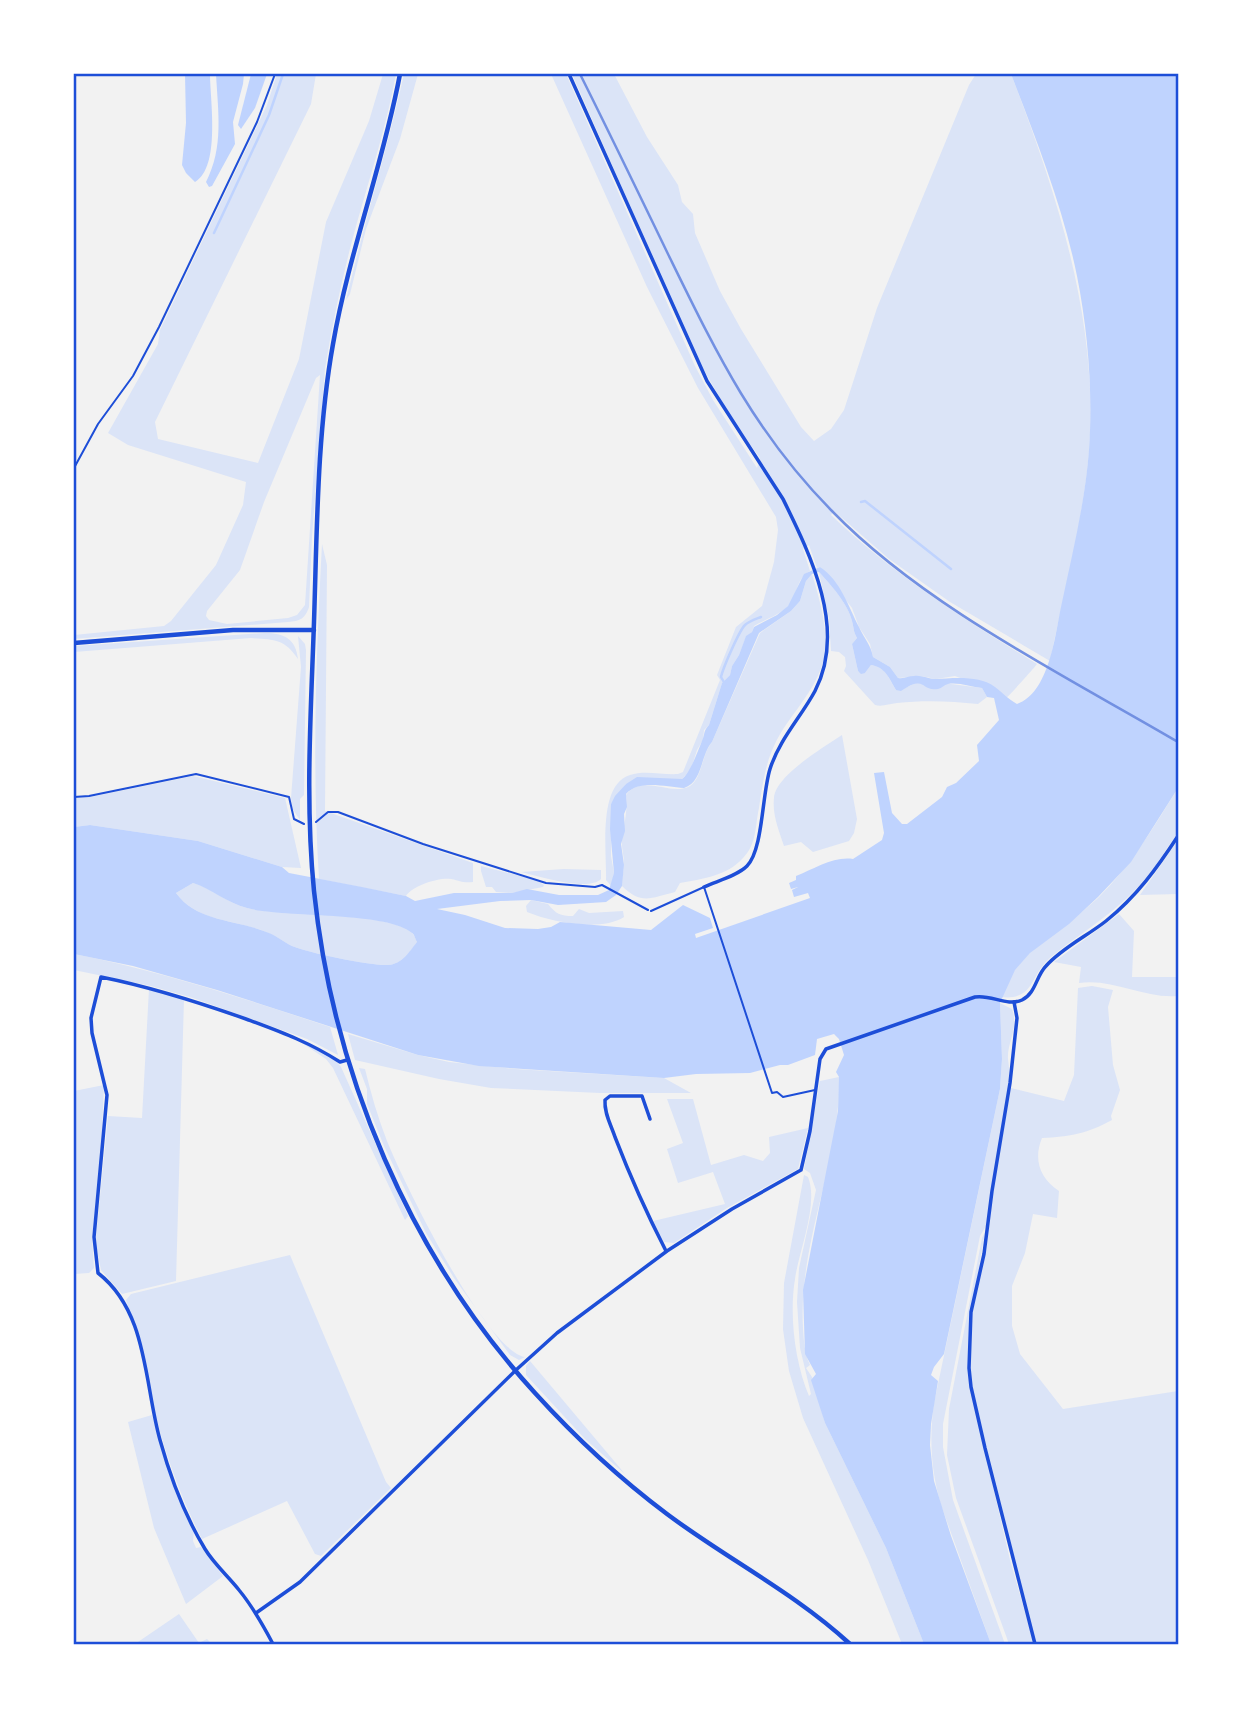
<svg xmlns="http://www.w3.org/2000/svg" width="1252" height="1718" viewBox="0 0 1252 1718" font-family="'Varela Round',sans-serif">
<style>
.green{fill:#dbe4f7;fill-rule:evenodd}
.water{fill:#bfd3fe;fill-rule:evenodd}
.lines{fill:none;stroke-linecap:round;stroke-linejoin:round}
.stream{stroke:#bfd3fe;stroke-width:2.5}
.path{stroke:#1d4ed8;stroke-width:2}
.service{stroke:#1d4ed8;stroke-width:2}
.minor{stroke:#1d4ed8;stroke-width:3.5}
.tertiary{stroke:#1d4ed8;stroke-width:4.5}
.rail{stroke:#7290e2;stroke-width:2.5}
.neatline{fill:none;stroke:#1d4ed8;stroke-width:2.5}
</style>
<rect width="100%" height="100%" fill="#f2f2f2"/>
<g class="green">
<path d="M277,74H316L311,104L155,422L158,439L258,463L299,359L326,222L369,121L383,74H396C386,130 367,185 352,241C341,283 332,326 325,369L312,537L309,607C305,619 300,621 288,622L74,639V635L164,626L171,621L216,565L243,505L246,482L128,445L108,433L158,344L160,330L267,105ZM320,375L305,605L297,615L288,618L227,624L209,620L206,616L207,611L240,570L264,502L316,378Z"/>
<path d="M404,74H418L400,139L366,229L350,294L346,300C364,224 387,150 404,74Z"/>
<path d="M551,74H566L695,366L713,400L757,468L760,458L732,419L697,358L572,74H614L647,137L678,185L682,202L693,214L695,233L720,291L741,329L801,427L814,441L831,429L844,410L877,308L969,85L976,74H1011C1057,194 1099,321 1089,452C1083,522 1064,592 1050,661L950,602L889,559L834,511L831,515C893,574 964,619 1037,664C1036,666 1009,696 1006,698L999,693L955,676L936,679L921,676L898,678L890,667L873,657L870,644L859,627L852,608L820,567L817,568L809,545L803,549L810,571C796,578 798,594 789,605C779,616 765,619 754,626L752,632L746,637L739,655L732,666L730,675L722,683L709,725L704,730L703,740L697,750L691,769L682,779L626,784L611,804V856L614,873L612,887L606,880C607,853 597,785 630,775C645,770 662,775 678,774L683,772L720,680L717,675L736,627L762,606L774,562L778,530L776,517L698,388L647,287Z"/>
<path d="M322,544L327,565L325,811L473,863V882C462,883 461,881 451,879C439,877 412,886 406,896L319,879C312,768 316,656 322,544Z"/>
<path d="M819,572C831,585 848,604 852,621C854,628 853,631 857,638L852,644L858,671L861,673H865L871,665C886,667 889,679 896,690L905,688L916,683L951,684L982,688L987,697L978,704C951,701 924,700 897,703C889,704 882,707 875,705L844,671L846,666L845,657L839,652L831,651L829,619Z"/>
<path d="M812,574C820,600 829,632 824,658C816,693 788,715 774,746C765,765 762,788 759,808C755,826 757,844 743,858C727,876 702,879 680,883L675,892C651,898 641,905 622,886C622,878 624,870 624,863C624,855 621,847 622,840C624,825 628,809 626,795C643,773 671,797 690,786C702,778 702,754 712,742L760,633L791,611L800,601L806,581Z"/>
<path d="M265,633C284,633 296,639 298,659C284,638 274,640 251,638L74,652L75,646Z"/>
<path d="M298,636L305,644L306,650L304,795L300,799V820L292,808L291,798L301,667Z"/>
<path d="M842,735L857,819L854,833L849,841L813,852L801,842L784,846C779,831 772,814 774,798C775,776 824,747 842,735Z"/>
<path d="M193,776L285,798L301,868L282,867L198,841L90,825L74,827V798L95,796Z"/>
<path d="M1178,788C1178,800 1182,819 1178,831C1176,838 1168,846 1164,853C1131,905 1096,921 1051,957C1030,974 1035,1001 1001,997C1006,987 1010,976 1016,968C1038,940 1073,922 1099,897C1131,865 1154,827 1178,788Z"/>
<path d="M1178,840V894L1140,895Z"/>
<path d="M481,866L536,880L544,885L543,887L512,893L496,892L492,887H486L481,871Z"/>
<path d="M564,869L601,870V879C589,892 537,876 521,872Z"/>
<path d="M193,883C212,888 227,903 247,908C281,917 389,911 412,933C415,936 416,939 417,943C409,952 402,964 388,965C371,966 309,953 292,946C284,942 277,936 268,933C237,919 198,923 176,893Z"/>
<path d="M531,900L548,904C556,914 560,916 573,916L579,909L589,913L623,911L624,917C601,932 551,922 527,912L526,906Z"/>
<path d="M1119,914L1134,931L1132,977H1178V996C1144,999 1113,978 1079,983L1081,967L1054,962Z"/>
<path d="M74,954C161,971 245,999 330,1027L338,1055L307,1039L193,998L151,986L74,970Z"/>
<path d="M1092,986L1113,990L1108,1007L1113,1065L1120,1090L1111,1116L1112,1120C1088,1133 1070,1137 1042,1138C1033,1160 1040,1178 1059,1191L1057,1218L1033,1214L1025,1253L1012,1286V1326L1020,1354L1063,1409L1178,1391V1644H1036L973,1392L970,1367L973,1311L986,1252L993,1190L1011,1088L1064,1101L1074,1075L1078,988Z"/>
<path d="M149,989L184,999L176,1281L122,1294L101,1270L97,1250L96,1237L108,1116L142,1118Z"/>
<path d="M1000,1003L1012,1009C1019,1029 1007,1042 1008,1059C1009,1067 1010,1074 1009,1082L986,1226L980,1236L943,1424V1447L953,1500L1005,1644H991L941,1505C931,1470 929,1439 934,1403L1000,1089L1002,1059Z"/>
<path d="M348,1034L418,1055L449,1062L515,1069L664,1078L691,1093H600L491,1088L439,1079L355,1060Z"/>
<path d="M299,1041L334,1059L341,1067L408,1216L405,1220L333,1068L326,1059Z"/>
<path d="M359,1068L365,1069C371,1094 378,1118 387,1141C403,1181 485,1350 525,1357L519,1360L510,1355L454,1278L426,1233L384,1146L367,1104V1089Z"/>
<path d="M839,1077C841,1162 798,1242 803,1328C804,1341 804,1352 810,1365L806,1368L812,1377L825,1423L886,1548L924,1644H902L868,1560L803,1418L789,1371L783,1329L784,1283L804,1175L808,1177C819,1204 799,1250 795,1279C789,1315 795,1363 809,1396L811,1394L800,1348L797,1302L799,1268L816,1190L810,1173L804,1169L820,1081Z"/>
<path d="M104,1085L101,1153L92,1238L94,1268L89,1273L74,1274V1091Z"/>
<path d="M667,1099H693L711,1165L744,1155L763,1161L770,1153L769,1137L808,1128L798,1169L727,1208L674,1243L664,1242L653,1221L725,1204L713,1172L678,1183L667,1149L683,1143Z"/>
<path d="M985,1232L969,1325V1382L1010,1560L1034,1644H1009L956,1498L947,1455L949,1409L982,1238Z"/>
<path d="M290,1255L386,1482L391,1488L321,1556L315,1554L287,1501L202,1539C183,1502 168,1462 157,1421C146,1381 140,1340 126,1300L131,1294Z"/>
<path d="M530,1361L625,1474L585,1439L526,1375V1366Z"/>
<path d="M152,1415L165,1459L194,1531L193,1541L196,1548L201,1547L223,1576L186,1604L154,1528L128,1422Z"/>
<path d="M179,1614L199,1643L207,1639L212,1644H135Z"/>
</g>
<g class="water">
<path d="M185,74H210C210,99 221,167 195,182L186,173L182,165L186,123Z"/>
<path d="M216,74H244L243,84L233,122L235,144L212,186L209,187L206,182C224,147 218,112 216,74Z"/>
<path d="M251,74H267L255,108L241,129L238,125Z"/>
<path d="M1011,74H1178V788L1131,862L1098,897L1069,924L1030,953L1015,970L1000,1003L1002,1059L1000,1089L944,1354L934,1367L931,1375L938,1381L931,1424L930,1445L934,1481L951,1536L991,1644H924L886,1548L825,1423L811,1380L816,1374L805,1354L803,1290L838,1111L839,1077L836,1072L844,1055L839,1039L834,1034L817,1039L815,1055L788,1065H780L750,1073L696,1074L664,1078L479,1066L418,1055L217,990L133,966L74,954V827L90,825L198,841L282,867L289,873L362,887L406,896L415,901L454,893H512L527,889L559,895H598L609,890L614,873L610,829L611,804L615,796L626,784L637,777L682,779C690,773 698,751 702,741C705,735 703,731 709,725L722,683L730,675L732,666L739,655L746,636L752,632L754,627L777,615L788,606L804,574L820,567C841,581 848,606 859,627C864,638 871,645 873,657L890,667L898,678C905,679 908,676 914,676C922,675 928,679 936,679C953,678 980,675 995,687C1003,693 1008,699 1017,704C1049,693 1055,636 1061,607C1072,555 1085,503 1089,450C1093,393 1088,331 1077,276C1063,207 1036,139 1011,74ZM819,572C831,585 848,604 852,621C854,628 853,631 857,638L852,644L858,671L861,674L865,673L871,665C885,667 889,678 896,690L901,691C927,674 920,692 938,689C942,688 944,685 948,684C958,682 972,687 982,688L987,697L994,698L999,720L977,745L979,761L956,783L947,787L942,797L907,824H902L892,813L884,772L874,773L884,833L882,840L853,859C834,856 814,869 796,876V880L789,883L791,889L798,887L792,890L794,897L808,893L810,898L696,938L695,934L713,928L710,918L683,905L651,930L560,922L551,927L538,929L505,928L465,915L437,909L500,901L531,900L558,905L606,902L616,895L622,886L624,865L621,844L625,831L624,814L627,807L626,794C639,779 666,787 684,788C703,782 700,756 712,742L759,633L791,611L800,601L806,581L812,574ZM193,883C212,889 227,903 247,908C281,918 388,911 412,933C415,935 415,939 417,942C409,952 402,964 388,965C371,966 309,953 292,946C284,942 277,936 269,933C237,919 198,923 176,893Z"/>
</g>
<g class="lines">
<g class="stream">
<path d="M214,233L269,115L283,74"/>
<path d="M861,502L865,501L951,569"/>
<path d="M725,684L721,677C723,668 739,631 745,625C749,621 756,619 761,617"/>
</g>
<g class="path">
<path d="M74,468L98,424L133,376L159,327L257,122L275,74"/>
<path d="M74,797L89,796L196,774L289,797L294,819L304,824"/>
<path d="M316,822L328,812H338L423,844L546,883L595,887L602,885L648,910"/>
</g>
<path class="service" d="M651,911L704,887L772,1093L777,1092L783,1097L815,1090"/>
<g class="minor">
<path d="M569,74L707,381L783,499C811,556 847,629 815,691C801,717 779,740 770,769C762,794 763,850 747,866C737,876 717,881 704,887"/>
<path d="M1014,1002L1017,1018L1010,1083L992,1191L984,1254L971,1312L969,1368L971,1387L985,1448L1035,1644"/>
<path d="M650,1119L642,1096H610L605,1100C604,1113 611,1125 615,1137C630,1176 647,1214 666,1251"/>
<path d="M256,1613L300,1582L516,1370L557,1333L667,1251L732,1209L801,1170L810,1131L820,1059L826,1049L975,997C991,994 1007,1007 1022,1000C1036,993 1036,976 1046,966C1062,948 1087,936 1106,921C1137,896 1157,868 1178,836"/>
<path d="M273,1644C263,1625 253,1607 239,1590C228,1576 214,1564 205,1549C185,1516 170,1476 160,1440C144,1383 148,1312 98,1273L94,1237L107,1095L92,1033L91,1018L101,977C151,987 198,1002 246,1019C281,1032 309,1042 340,1062L347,1060"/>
</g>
<g class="tertiary">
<path d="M400,74C383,165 349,252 333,344C317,433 317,531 314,622C311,711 305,801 314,891C333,1074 410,1256 535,1393C575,1437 619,1478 667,1514C727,1559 795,1593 850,1644"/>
<path d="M74,643L233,630H314"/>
</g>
<path class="rail" d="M580,74C610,134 639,194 668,254C716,352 754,432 832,511C924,606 1064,675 1178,742"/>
</g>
<rect width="1252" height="1718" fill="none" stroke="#ffffff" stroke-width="150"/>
<rect x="75" y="75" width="1102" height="1568" class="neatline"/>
</svg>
